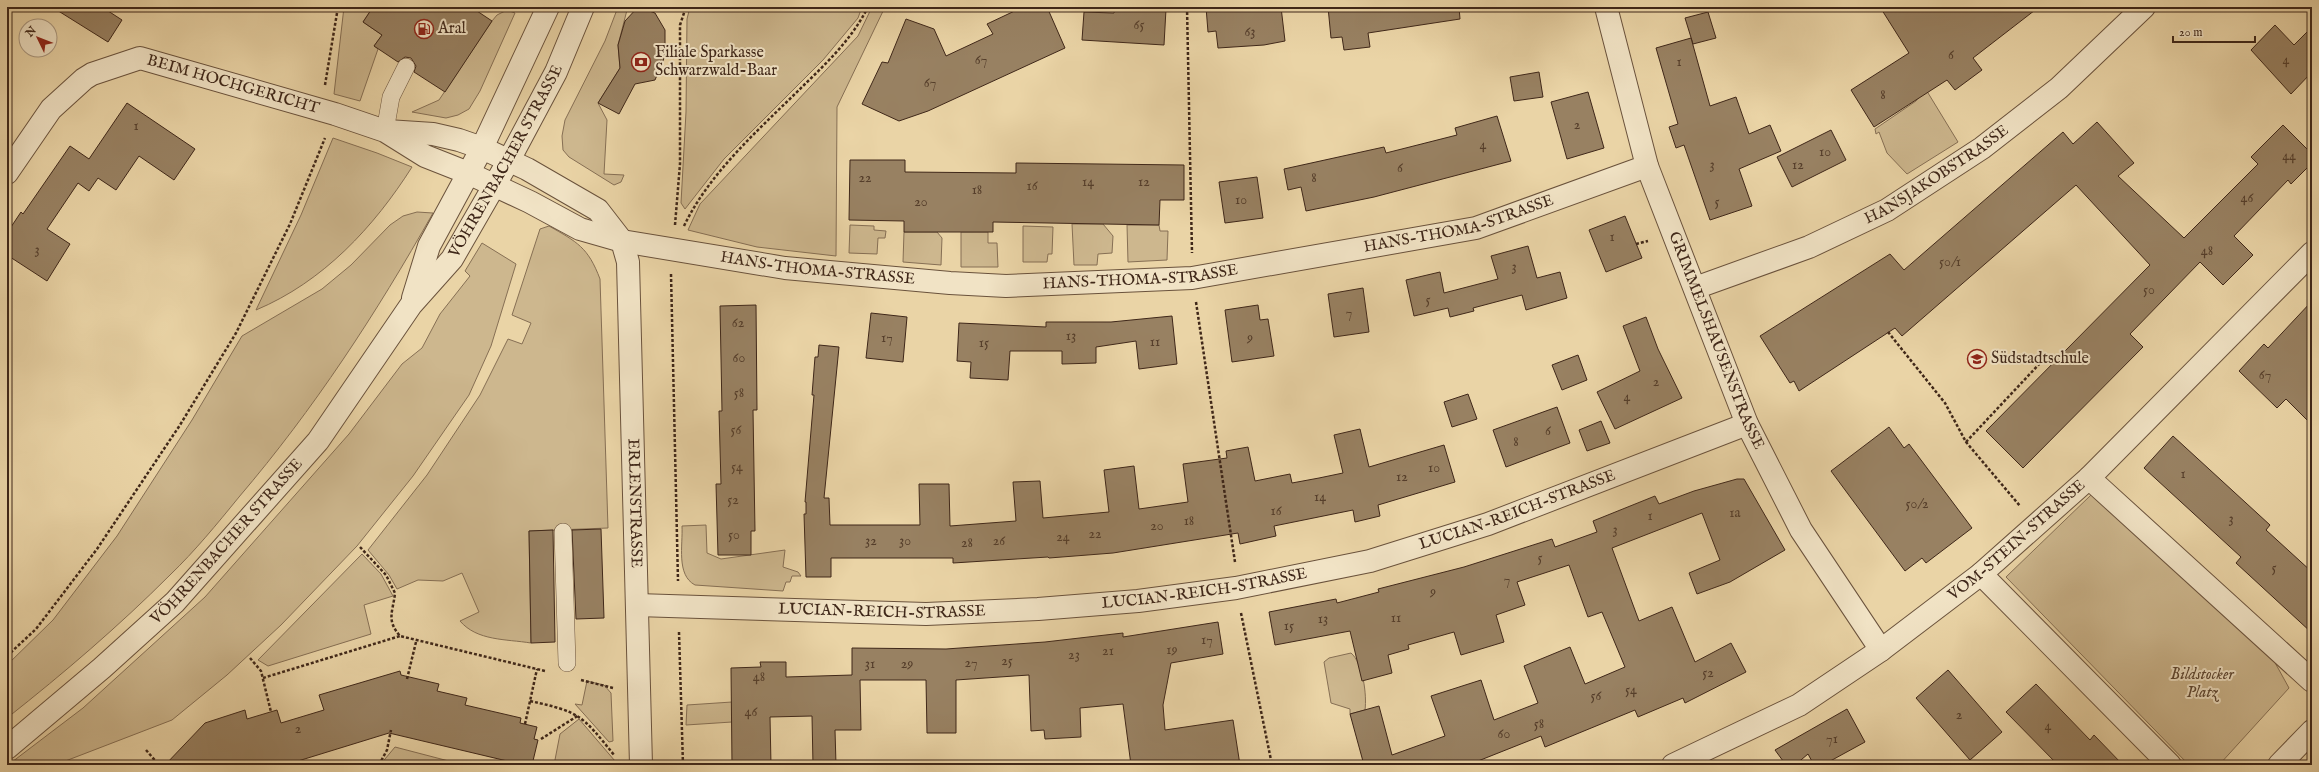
<svg xmlns="http://www.w3.org/2000/svg" width="2319" height="772" viewBox="0 0 2319 772" font-family="'IM FELL English',serif">
<style>
.green{fill:#cdb78e;stroke:#866f54}
.building{fill:#988162;stroke:#3f2719}
.lines{fill:none;stroke-linecap:round;stroke-linejoin:round}
.service-casing{stroke:#6a523c;stroke-width:18}
.minor-casing{stroke:#6a523c;stroke-width:24}
.tertiary-casing{stroke:#6a523c;stroke-width:24}
.path{stroke:#3f2719;stroke-width:2.5;stroke-dasharray:3 2;stroke-linecap:butt}
.service{stroke:#f1e3c5;stroke-width:17}
.minor{stroke:#f1e3c5;stroke-width:22}
.tertiary{stroke:#f1e3c5;stroke-width:22}
.labels{text-anchor:middle;dominant-baseline:central;stroke-width:4;stroke-linejoin:round;paint-order:stroke}
.number-label{font-size:14px;fill:#553e2b}
.poi-label{font-size:16px;fill:#3f2719;stroke:#f1e3c5;text-anchor:start}
.street-label{font-size:16px;fill:#3f2719;stroke:#f1e3c5}
.park-label{font-size:16px;font-style:italic;fill:#5b4430;stroke:#f1e3c5}
</style>
<rect width="100%" height="100%" fill="#ead4a6"/>
<filter id="stains"><feTurbulence type="fractalNoise" baseFrequency=".005" numOctaves="4"/><feColorMatrix values="0 0 0 0 .2 0 0 0 0 .09 0 0 0 0 .02 0 0 0 .5 -.17"/></filter>
<radialGradient id="worn" r=".72"><stop offset=".6" stop-color="#630" stop-opacity="0"/><stop offset="1" stop-color="#630" stop-opacity=".3"/></radialGradient>
<g class="green">
<path d="M344,7H373L363,22L382,35L374,46L378,49L360,101L334,94Z"/>
<path d="M618,7H630L627,10L618,45L620,68L598,103L607,120L604,174L624,175L621,182L614,185L569,157L563,150L562,136L565,120L605,41Z"/>
<path d="M690,7H862L858,18L823,60L724,159L685,209L681,203L686,112L687,19Z"/>
<path d="M872,7H885L837,107L836,256L757,247L688,230L700,204L858,36Z"/>
<path d="M507,10L515,13L480,91L469,109L458,115L446,118L412,112L439,100L492,21L497,15Z"/>
<path d="M1925,88L1958,142L1907,174L1887,153L1879,132L1876,134L1875,129L1916,101Z"/>
<path d="M333,138L377,153L412,167C374,227 323,282 256,310L301,215Z"/>
<path d="M417,212L433,213C376,314 314,409 239,497C217,524 195,551 170,575C119,626 64,673 7,718V665L53,620L117,536L192,420L242,336L322,289L351,265L390,225L403,216Z"/>
<path d="M1072,224H1103L1113,236L1112,253L1098,254L1097,265H1074Z"/>
<path d="M850,225L874,226V230L886,231L885,238H878L877,254L849,253Z"/>
<path d="M1127,225H1159L1160,231H1168L1167,260L1128,262Z"/>
<path d="M549,226C577,242 588,247 600,279L608,528L529,531L531,643C506,639 477,641 460,621L479,612L462,573L443,581L418,580L397,589L389,575L368,550L427,475L480,395L508,339L522,344L531,323L512,315L540,229Z"/>
<path d="M1023,226L1053,227L1052,254H1048L1047,262H1023Z"/>
<path d="M904,232H937L942,238L941,265L903,262Z"/>
<path d="M961,232H988V243H997L998,267H961Z"/>
<path d="M482,243L516,264L491,346L469,395L413,476L357,546L281,625L227,675L172,720L55,765H8L83,708L205,597L349,434L402,364L422,348L440,314L470,276L465,271Z"/>
<path d="M2091,495L2273,659L2289,688L2219,765H2189L2006,577Z"/>
<path d="M706,525L707,553L721,559L785,550L783,567L798,572L801,576H792L790,582H786L783,591L695,585C676,575 683,545 682,526Z"/>
<path d="M362,554L381,574L393,596L364,605L371,634L268,666L258,660Z"/>
<path d="M1351,653C1363,663 1367,695 1365,710L1350,714V709L1331,703L1324,662L1329,658Z"/>
<path d="M587,681L604,685L611,693L613,741L609,742L575,704L582,705Z"/>
<path d="M732,702V722L686,725L687,705Z"/>
<path d="M579,719L615,761V765H554L560,734Z"/>
<path d="M395,747L464,765H380Z"/>
</g>
<g class="building">
<path d="M52,7H102L122,20L108,42Z"/>
<path d="M373,7H471L492,21L445,92L414,72L416,66L411,58L405,57L398,62L374,46L382,35L363,22Z"/>
<path d="M638,7L655,13L665,30V56L655,80L635,84L619,114L598,103L620,68L618,45L625,21Z"/>
<path d="M1023,7H1047L1065,48L928,111L899,121L862,104L882,62L888,63L906,19L934,29L946,56L993,34L987,24Z"/>
<path d="M1115,7L1166,9L1164,45L1082,40L1084,12L1114,13Z"/>
<path d="M1206,7H1281L1285,41L1264,45L1218,48L1216,31L1208,32Z"/>
<path d="M1328,7H1459L1460,19L1368,33L1370,47L1344,50L1342,37L1331,38Z"/>
<path d="M1880,7H2039L1973,58L1982,70L1955,90L1947,80L1874,127L1851,90L1909,53Z"/>
<path d="M1708,12L1716,38L1693,44L1685,18Z"/>
<path d="M2275,25L2294,45L2312,27V72L2291,94L2251,50Z"/>
<path d="M1691,38L1710,106L1736,97L1749,134L1770,125L1781,151L1739,169L1752,206L1710,220L1684,145L1676,148L1669,127L1678,124L1656,48Z"/>
<path d="M1539,72L1543,97L1514,101L1510,77Z"/>
<path d="M1588,92L1604,148L1567,159L1551,102Z"/>
<path d="M127,103L195,149L174,180L139,156L116,190L98,178L89,191L78,183L47,229L70,244L47,281L7,255V233L21,212L23,214L70,146L89,159Z"/>
<path d="M1497,116L1511,161L1374,197L1306,211L1301,187L1288,190L1284,169L1384,147L1386,153L1457,135L1455,128Z"/>
<path d="M2097,122L2134,163L2118,176L2184,238L2258,164L2251,157L2283,125L2312,154V163L2291,184L2288,180L2234,236L2253,255L2223,285L2200,262L2130,334L2143,347L2023,468L1986,431L2150,265L2076,185L1902,336L1895,328L1799,391L1794,381L1790,383L1760,336L1890,254L1904,270L2063,132L2073,144Z"/>
<path d="M1831,130L1846,160L1792,187L1777,157Z"/>
<path d="M850,160H905V172L1016,173V163L1184,165V200H1160L1159,225L993,222V232H904V221L849,220Z"/>
<path d="M1257,177L1263,218L1225,223L1219,182Z"/>
<path d="M1625,216L1642,258L1606,272L1589,230Z"/>
<path d="M1528,246L1537,278L1560,272L1567,298L1526,310L1522,295L1473,308L1474,311L1450,317L1448,308L1414,316L1406,280L1440,272L1444,293L1498,279L1491,256Z"/>
<path d="M1363,288L1369,332L1334,337L1328,294Z"/>
<path d="M2312,301V425L2286,399L2277,408L2239,371L2264,344L2268,348Z"/>
<path d="M756,305L757,410H753L755,531H751V555H718L716,484H721L719,411H722L720,306Z"/>
<path d="M1258,305L1260,320L1268,319L1274,356L1232,362L1225,310Z"/>
<path d="M871,313L907,317L903,362L866,358Z"/>
<path d="M1172,316L1177,364L1139,369L1136,341L1096,347V363L1062,364V351H1010L1008,380L970,378L971,362L957,361L959,323L1046,327V322H1111Z"/>
<path d="M1646,317L1658,349L1682,398L1615,429L1597,392L1640,371L1623,326Z"/>
<path d="M819,345L839,347L824,498H829L830,525H920L919,484H949L950,526L1016,521L1013,482L1040,481L1043,518L1109,512L1104,470L1134,466L1139,509L1188,502L1183,464L1227,458L1226,451L1248,447L1255,481L1290,474L1292,483L1319,478L1343,473L1334,435L1360,429L1369,467L1444,445L1455,482L1378,505L1380,516L1355,522L1353,510L1274,526L1276,536L1240,544L1238,533L1113,553L1049,558L1048,557L953,563V558H831V577H806L804,514H806V502H805L814,395H812L815,357H818Z"/>
<path d="M1578,355L1587,380L1562,390L1552,365Z"/>
<path d="M1468,394L1477,419L1452,427L1444,402Z"/>
<path d="M1557,407L1570,443L1506,467L1493,430Z"/>
<path d="M1601,421L1610,443L1587,451L1579,430Z"/>
<path d="M1889,427L1904,448L1909,444L1972,528L1926,563L1922,558L1905,571L1831,471Z"/>
<path d="M2173,436L2270,525L2266,530L2312,572V633L2236,563L2241,557L2144,468Z"/>
<path d="M1737,479H1744L1785,550L1730,582L1697,594L1689,573L1720,560L1702,513L1612,548L1639,621L1672,607L1695,662L1731,643L1746,672L1685,703L1683,698L1638,717L1635,710L1545,747L1541,736L1468,765H1364L1350,714L1379,706L1392,755L1445,736L1431,696L1481,680L1494,720L1538,703L1524,666L1570,647L1585,684L1625,667L1602,612L1588,617L1569,565L1517,582L1525,605L1496,615L1504,642L1461,655L1454,632L1408,645L1409,649L1388,655L1392,673L1362,681L1350,631L1275,645L1269,612L1336,599L1337,603L1379,592L1378,589L1464,567L1552,539L1555,547L1597,532L1593,521L1655,496L1659,504L1694,491Z"/>
<path d="M601,529L604,618L576,619L572,530Z"/>
<path d="M553,530L555,642L531,643L529,531Z"/>
<path d="M1218,622L1223,654L1171,663L1163,705L1165,730L1233,720L1240,765H1131L1123,704L1080,708L1081,737L1045,739L1044,730L1031,731L1029,675L956,680V733H927L926,680H860L861,730H835L836,765H813L812,716L770,717L771,765H732L731,668L761,667L760,662H786V677L852,675V648L946,649L1045,642L1123,633V637Z"/>
<path d="M1948,670L2002,732L1970,760L1916,698Z"/>
<path d="M400,671L401,675L439,684L437,691L467,698L465,705L521,718L520,723L537,727L534,739L538,740L532,765H524L389,733L285,765H165L205,723L245,710L247,719L277,710L281,723L324,710L319,695Z"/>
<path d="M2036,684L2090,740L2094,735L2123,765H2058L2006,712Z"/>
<path d="M1847,709L1865,742L1823,765H1814L1808,754L1795,765H1786L1775,750Z"/>
</g>
<g class="lines">
<g class="service-casing">
<g id="service">
<path d="M385,131L391,97L406,67"/>
<path d="M563,532L567,663"/>
</g>
</g>
<g class="minor-casing">
<g id="minor">
<path id="s1" d="M1606,7L1647,166L1747,424L1801,530L1881,650"/>
<path id="s2" d="M387,131L433,134L459,140L482,148L527,169L598,210L622,241L628,262L641,765"/>
<path id="s3" d="M7,173L51,109L84,79L92,74L140,58L335,114L385,131L425,156L468,173L530,202L580,229L622,241L785,268L950,283L1006,286L1192,278L1476,228L1647,166"/>
<path id="s4" d="M1695,288L1809,247L1887,210L1982,148L2059,88L2144,7"/>
<path d="M2089,478L2312,681"/>
<path d="M1981,574L2170,765"/>
<path id="s5" d="M637,605L926,614L1038,609L1138,601L1236,588L1370,561L1488,524L1747,424"/>
<path id="s6" d="M1673,765L1799,705L1881,650L1981,574L2089,478L2312,253"/>
<path d="M2279,765L2312,731"/>
</g>
</g>
<g class="tertiary-casing">
<g id="tertiary">
<path d="M413,298L429,246L482,148L548,7"/>
<path id="s7" d="M7,748L102,668L175,602L318,441L411,305L452,259L509,160L556,72L583,7"/>
</g>
</g>
<g class="path">
<path d="M1187,7L1192,253"/>
<path d="M325,85L338,7"/>
<path d="M675,225L680,164V25L686,7"/>
<path d="M684,226C711,170 761,128 805,84C829,61 853,37 868,7"/>
<path d="M1636,244L1648,241"/>
<path d="M671,274L678,581"/>
<path d="M1196,302L1235,562"/>
<path d="M1888,332L1945,403L1966,442L2020,506"/>
<path d="M1966,442L2043,360"/>
<path d="M360,547L386,575L395,593C393,612 386,620 400,636L545,671"/>
<path d="M1241,613L1272,765"/>
<path d="M679,632L683,765"/>
<path d="M7,656L36,629L97,549L180,425L236,333L290,224L325,138"/>
<path d="M250,658L261,671L271,712"/>
<path d="M263,678L400,636"/>
<path d="M407,679L416,642"/>
<path d="M581,680L613,688"/>
<path d="M530,701C580,712 582,715 614,755"/>
<path d="M525,724L537,669"/>
<path d="M541,739L579,715"/>
<path d="M146,750L159,765"/>
<path d="M379,765L387,750L391,730"/>
</g>
<use href="#service" class="service"/>
<use href="#minor" class="minor"/>
<use href="#tertiary" class="tertiary"/>
</g>
<defs>
<g id="fuel-ring" transform="scale(1)"><circle r="9.5" fill="#f1e3c5" stroke="#8f2418" stroke-width="1.5"/><path d="M-5.5-6h7V0h2V4h1.3V-2.5L3-4.5l.8-.8L6-3V5H2.5V1h-1V6h-7ZM-4.2-4.7v3.2H.2V-4.7Z" fill="#8f2418"/></g>
<g id="bank-ring" transform="scale(1)"><circle r="9.5" fill="#f1e3c5" stroke="#8f2418" stroke-width="1.5"/><path d="M-6-4H6V4H-6ZM0-2.3a2.3 2.3 0 1 0 0 4.6a2.3 2.3 0 1 0 0-4.6Z" fill="#8f2418"/></g>
<g id="school-ring" transform="scale(1)"><circle r="9.5" fill="#f1e3c5" stroke="#8f2418" stroke-width="1.5"/><path d="M0-5L7-2L0 1L-7-2ZM-4 1L0 2.5L4 1V4Q0 6-4 4Z" fill="#8f2418"/></g>
</defs>
<g fill-rule="evenodd">
<use href="#fuel-ring" x="424" y="29"/>
<use href="#bank-ring" x="641" y="62"/>
<use href="#school-ring" x="1977" y="359"/>
</g>
<g class="labels">
<g class="number-label">
<text x="1139" y="25">65</text>
<text x="1250" y="32">63</text>
<text x="1951" y="55">6</text>
<text x="981" y="60">67</text>
<text x="2286" y="60">4</text>
<text x="1679" y="62">1</text>
<text x="930" y="83">67</text>
<text x="1883" y="95">8</text>
<text x="1577" y="125">2</text>
<text x="136" y="126">1</text>
<text x="1483" y="145">4</text>
<text x="1825" y="152">10</text>
<text x="2289" y="156">44</text>
<text x="1712" y="165">3</text>
<text x="1798" y="165">12</text>
<text x="1400" y="168">6</text>
<text x="865" y="178">22</text>
<text x="1314" y="178">8</text>
<text x="1088" y="182">14</text>
<text x="1144" y="182">12</text>
<text x="1032" y="186">16</text>
<text x="977" y="190">18</text>
<text x="2247" y="198">46</text>
<text x="1241" y="200">10</text>
<text x="921" y="202">20</text>
<text x="1717" y="202">5</text>
<text x="1612" y="237">1</text>
<text x="37" y="250">3</text>
<text x="2207" y="251">48</text>
<text x="1950" y="262">50/1</text>
<text x="1514" y="267">3</text>
<text x="2149" y="290">50</text>
<text x="1428" y="300">5</text>
<text x="1349" y="313">7</text>
<text x="738" y="323">62</text>
<text x="1071" y="336">13</text>
<text x="887" y="338">17</text>
<text x="1250" y="338">9</text>
<text x="1155" y="342">11</text>
<text x="984" y="343">15</text>
<text x="739" y="358">60</text>
<text x="2265" y="375">67</text>
<text x="1656" y="382">2</text>
<text x="739" y="393">58</text>
<text x="1627" y="397">4</text>
<text x="736" y="430">56</text>
<text x="1548" y="431">6</text>
<text x="1516" y="442">8</text>
<text x="737" y="467">54</text>
<text x="1434" y="468">10</text>
<text x="2183" y="474">1</text>
<text x="1402" y="477">12</text>
<text x="1320" y="497">14</text>
<text x="733" y="500">52</text>
<text x="1917" y="504">50/2</text>
<text x="1276" y="511">16</text>
<text x="1735" y="513">1a</text>
<text x="1650" y="516">1</text>
<text x="2231" y="519">3</text>
<text x="1189" y="521">18</text>
<text x="1157" y="526">20</text>
<text x="1615" y="530">3</text>
<text x="1095" y="534">22</text>
<text x="734" y="535">50</text>
<text x="1063" y="537">24</text>
<text x="871" y="541">32</text>
<text x="905" y="541">30</text>
<text x="999" y="541">26</text>
<text x="967" y="543">28</text>
<text x="1540" y="558">5</text>
<text x="2274" y="568">5</text>
<text x="1507" y="580">7</text>
<text x="1433" y="592">9</text>
<text x="1396" y="618">11</text>
<text x="1323" y="619">13</text>
<text x="1289" y="626">15</text>
<text x="1207" y="640">17</text>
<text x="1172" y="650">19</text>
<text x="1108" y="651">21</text>
<text x="1074" y="655">23</text>
<text x="1007" y="661">25</text>
<text x="971" y="663">27</text>
<text x="870" y="664">31</text>
<text x="907" y="664">29</text>
<text x="1708" y="673">52</text>
<text x="759" y="677">48</text>
<text x="1631" y="690">54</text>
<text x="1596" y="696">56</text>
<text x="751" y="712">46</text>
<text x="1959" y="715">2</text>
<text x="1539" y="724">58</text>
<text x="2048" y="726">4</text>
<text x="298" y="729">2</text>
<text x="1504" y="734">60</text>
<text x="1832" y="739">71</text>
</g>
<g class="poi-label">
<text x="438" y="29">Aral</text>
<text x="655" y="53">Filiale Sparkasse<tspan x="655" dy="18">Schwarzwald-Baar</tspan></text>
<text x="1991" y="359">Südstadtschule</text>
</g>
<g class="street-label">
<text stroke="none"><textPath href="#s3" startOffset="279">BEIM HOCHGERICHT</textPath></text>
<text stroke="none"><textPath href="#s7" startOffset="776">VÖHRENBACHER STRASSE</textPath></text>
<text stroke="none"><textPath href="#s4" startOffset="268">HANSJAKOBSTRASSE</textPath></text>
<text stroke="none"><textPath href="#s3" startOffset="1546">HANS-THOMA-STRASSE</textPath></text>
<text stroke="none"><textPath href="#s3" startOffset="898">HANS-THOMA-STRASSE</textPath></text>
<text stroke="none"><textPath href="#s3" startOffset="1222">HANS-THOMA-STRASSE</textPath></text>
<text stroke="none"><textPath href="#s1" startOffset="352">GRIMMELSHAUSENSTRASSE</textPath></text>
<text stroke="none"><textPath href="#s2" startOffset="531">ERLENSTRASSE</textPath></text>
<text stroke="none"><textPath href="#s5" startOffset="893">LUCIAN-REICH-STRASSE</textPath></text>
<text stroke="none"><textPath href="#s6" startOffset="413">VOM-STEIN-STRASSE</textPath></text>
<text stroke="none"><textPath href="#s7" startOffset="302">VÖHRENBACHER STRASSE</textPath></text>
<text stroke="none"><textPath href="#s5" startOffset="569">LUCIAN-REICH-STRASSE</textPath></text>
<text stroke="none"><textPath href="#s5" startOffset="245">LUCIAN-REICH-STRASSE</textPath></text>
</g>
<g class="park-label">
<text x="2202" y="675">Bildstocker<tspan x="2202" dy="18">Platz</tspan></text>
</g>
</g>
<rect width="2319" height="772" fill="none" stroke="#ead4a6" stroke-width="24"/>
<rect x="8" y="8" width="2303" height="756" fill="none" stroke="#3f2719" stroke-width="2"/>
<rect x="12" y="12" width="2295" height="748" fill="none" stroke="#3f2719"/>
<g transform="translate(38 38) rotate(313)"><circle r="19" fill="#f1e3c5" stroke="#aa9880"/>
<path d="M0-3L7 15L0 10L-7 15Z" fill="#8f2418"/>
<text y="-6" font-size="11" font-weight="bold" text-anchor="middle" fill="#3f2719">N</text>
</g>
<path d="M2173 36v6h82v-6" fill="none" stroke="#3f2719" stroke-width="2"/>
<text x="2179" y="36" font-size="12" fill="#3f2719" stroke="#f1e3c5" stroke-width="3" paint-order="stroke">20 m</text>
<rect width="100%" height="100%" filter="url(#stains)"/>
<rect width="100%" height="100%" fill="url(#worn)"/>
</svg>
